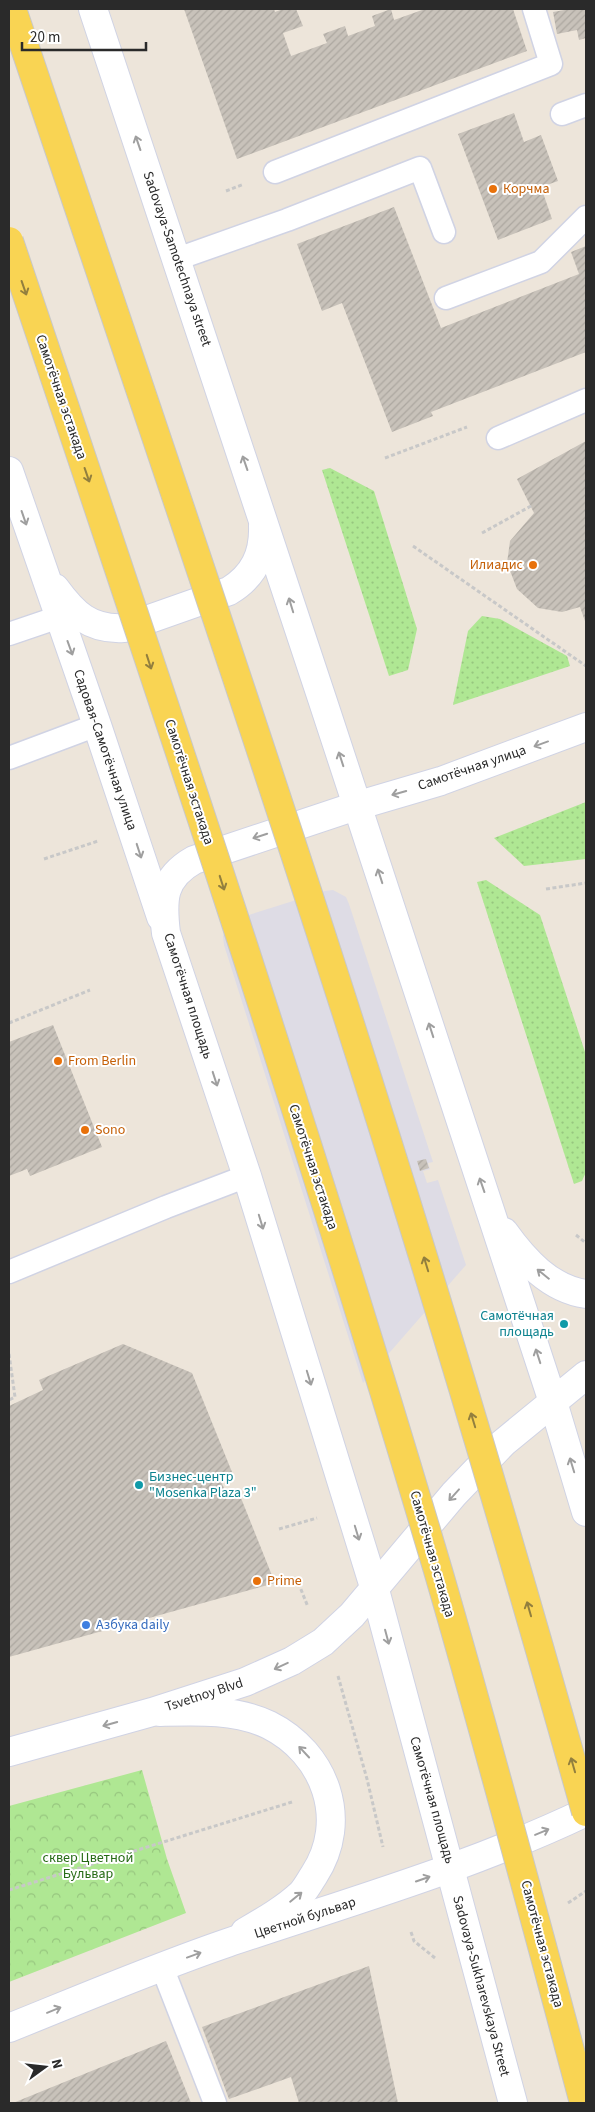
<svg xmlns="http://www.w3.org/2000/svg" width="595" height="2112" viewBox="0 0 595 2112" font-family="'Source Sans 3',sans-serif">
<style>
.industrial{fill:#dedce5}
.grass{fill:url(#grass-dots)}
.forest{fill:url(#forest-crowns)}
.building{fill:url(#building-hatch)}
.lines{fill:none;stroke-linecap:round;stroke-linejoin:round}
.service-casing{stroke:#d0d3e4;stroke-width:25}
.minor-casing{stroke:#d0d3e4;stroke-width:30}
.secondary-casing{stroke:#d0d3e4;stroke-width:30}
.path{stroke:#c8c8c8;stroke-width:3;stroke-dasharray:4 2.5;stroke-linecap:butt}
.service{stroke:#fff;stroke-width:22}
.minor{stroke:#fff;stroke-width:28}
.secondary{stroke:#fff;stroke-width:28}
.primary-bridge-casing{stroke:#c8c8c8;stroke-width:30;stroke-linecap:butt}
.primary-bridge{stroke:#f9d453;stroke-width:28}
.oneway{stroke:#9f9f9f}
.oneway2{stroke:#927f3e}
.food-dot{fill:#e8710a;stroke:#fff;stroke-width:2}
.culture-dot{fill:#0f9aa8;stroke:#fff;stroke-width:2}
.shop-dot{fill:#3f7fe0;stroke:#fff;stroke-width:2}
.labels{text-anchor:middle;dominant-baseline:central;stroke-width:4;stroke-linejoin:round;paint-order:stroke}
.food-label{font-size:14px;fill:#c56008;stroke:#fff;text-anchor:start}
.street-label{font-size:14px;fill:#2a2a2a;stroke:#fff}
.culture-label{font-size:14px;fill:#0d838f;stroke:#fff;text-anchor:end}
.shop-label{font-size:14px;fill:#366cbe;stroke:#fff;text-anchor:start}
.park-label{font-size:14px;fill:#266b15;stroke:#fff}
</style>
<defs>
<pattern id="grass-dots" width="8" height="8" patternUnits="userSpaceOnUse" patternTransform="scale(1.25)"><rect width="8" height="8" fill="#afe793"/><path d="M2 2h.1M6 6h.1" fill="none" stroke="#97c67f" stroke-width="1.8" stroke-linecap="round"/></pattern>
<pattern id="forest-crowns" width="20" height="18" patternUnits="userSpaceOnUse" patternTransform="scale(1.25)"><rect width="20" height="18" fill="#afe793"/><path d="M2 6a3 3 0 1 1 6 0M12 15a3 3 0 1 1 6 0" fill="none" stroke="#97c67f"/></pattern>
<pattern id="building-hatch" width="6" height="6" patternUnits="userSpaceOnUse" patternTransform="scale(1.25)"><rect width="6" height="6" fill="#c8c2ba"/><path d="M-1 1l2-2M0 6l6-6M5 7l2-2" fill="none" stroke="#aca7a0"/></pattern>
</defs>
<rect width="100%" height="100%" fill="#ede5da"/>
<path class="industrial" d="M333,890L346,897L349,904L433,1162L428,1163L430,1169L423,1171L427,1183L438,1180L466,1265L363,1383L224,945L223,936L225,929L236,919L325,891Z"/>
<g class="grass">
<path d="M330,468L374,491L417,629L408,670L389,676L322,470Z"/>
<path d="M482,616L500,619L567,656L570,666L453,705L468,631Z"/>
<path d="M586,802V859L524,866L494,838Z"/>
<path d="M486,880L540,915L586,1055V1172L582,1181L574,1184L477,882Z"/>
</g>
<path class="forest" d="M142,1770L167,1859L186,1913L9,1982V1806Z"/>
<g class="building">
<path d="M184,9H274L275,12L283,9H296L303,26L283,33L291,56L327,43L323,34L345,26L348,36L375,26L372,16L391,9L394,20L425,9H513L527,51L237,159Z"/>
<path d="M570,9H586V38L579,40L577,30L557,34L553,12Z"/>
<path d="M514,113L524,142L541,135L558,181L541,187L552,219L498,240L458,134Z"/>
<path d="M394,207L441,328L579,274L571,252L586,246V352L431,412L433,416L392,432L342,303L322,311L297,244Z"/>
<path d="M586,441V624L580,607L562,612L538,608L517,589L507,563L510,541L534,513L517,479Z"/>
<path d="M53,1025L102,1147L30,1176L27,1169L9,1176V1042Z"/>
<path d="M426,1159L429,1168L420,1171L417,1161Z"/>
<path d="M123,1344L192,1373L232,1472L219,1477L228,1497L239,1493L275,1583L9,1657V1406L43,1390L39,1380Z"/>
<path d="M369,1966L398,2103H299L291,2077L229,2099L202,2027Z"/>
<path d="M166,2041L191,2103H13L94,2070Z"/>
</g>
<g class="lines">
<g class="service-casing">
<g id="service">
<path d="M562,114L586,105"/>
<path d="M275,172L551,64L534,9"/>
<path d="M177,259L287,220L420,168L444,232"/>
<path d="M446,298L541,262L586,217"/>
<path d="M498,438L586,400"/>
<path d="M9,634L59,617"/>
<path d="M9,758L97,725"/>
<path d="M9,1272L166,1207L247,1176"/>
<path d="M162,1967L215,2103"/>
</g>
</g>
<g class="minor-casing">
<path id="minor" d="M160,1712C195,1711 236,1709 269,1725C325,1753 350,1820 314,1875C310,1881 306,1889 301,1894C285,1909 264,1921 245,1932"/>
</g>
<g class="secondary-casing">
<g id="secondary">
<path d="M93,9C248,473 401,937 553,1402L586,1512"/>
<path d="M9,471L97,725L161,917"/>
<path d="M55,588C74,614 90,630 124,628L229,591C254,576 264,554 263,526"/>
<path d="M504,1232C524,1260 550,1289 586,1294"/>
<path d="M9,1752L152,1712L245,1682L292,1661L323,1642L352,1615L454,1494L503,1443L586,1375"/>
<path d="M9,2028C81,1999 154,1968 227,1943C348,1902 471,1867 586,1812"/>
<path d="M513,2103L375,1590L247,1176L166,933C162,900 162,878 194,860L356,806L441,781L586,727"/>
</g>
</g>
<g class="path">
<path d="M226,191L244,184"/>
<path d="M385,458L467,427"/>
<path d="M482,533L531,506"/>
<path d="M413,546L586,666"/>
<path d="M44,859L98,841"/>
<path d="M546,889L586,883"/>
<path d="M9,1023L90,990"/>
<path d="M576,1235L586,1243"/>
<path d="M9,1354L15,1397L9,1400"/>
<path d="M279,1529L317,1518"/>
<path d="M296,1577L308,1607"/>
<path d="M338,1676L367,1779L383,1847"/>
<path d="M9,1890L292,1802"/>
<path d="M568,1903L586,1891"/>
<path d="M411,1932L414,1941L435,1958"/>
</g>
<use href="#service" class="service"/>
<use href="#minor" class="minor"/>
<use href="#secondary" class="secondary"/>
<g class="primary-bridge-casing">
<g id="primary-bridge">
<path d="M12,9C149,418 290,825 417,1237C476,1428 532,1620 586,1812"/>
<path d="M9,241C158,684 307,1127 439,1574C490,1750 537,1926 584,2103"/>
</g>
</g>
<use href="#primary-bridge" class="primary-bridge"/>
</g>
<defs><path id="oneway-shaft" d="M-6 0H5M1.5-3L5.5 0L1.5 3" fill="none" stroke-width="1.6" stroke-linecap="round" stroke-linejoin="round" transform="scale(1.25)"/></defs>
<g class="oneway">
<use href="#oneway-shaft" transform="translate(138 143) rotate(-109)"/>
<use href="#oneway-shaft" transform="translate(245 463) rotate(-109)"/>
<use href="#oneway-shaft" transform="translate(24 518) rotate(71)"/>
<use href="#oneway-shaft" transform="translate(291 605) rotate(-107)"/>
<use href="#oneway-shaft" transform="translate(70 648) rotate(70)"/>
<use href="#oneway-shaft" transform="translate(541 744) rotate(160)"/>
<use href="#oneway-shaft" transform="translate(341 759) rotate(-108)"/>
<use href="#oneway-shaft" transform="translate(399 793) rotate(164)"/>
<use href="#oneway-shaft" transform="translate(260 836) rotate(162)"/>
<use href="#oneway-shaft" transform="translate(139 851) rotate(72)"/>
<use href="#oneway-shaft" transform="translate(380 876) rotate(-108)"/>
<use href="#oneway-shaft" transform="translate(431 1030) rotate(-108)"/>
<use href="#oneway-shaft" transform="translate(215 1079) rotate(72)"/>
<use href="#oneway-shaft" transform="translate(482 1185) rotate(-109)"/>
<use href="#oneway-shaft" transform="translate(261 1222) rotate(73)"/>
<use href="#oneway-shaft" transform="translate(543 1274) rotate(-141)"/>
<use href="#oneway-shaft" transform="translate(538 1356) rotate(-108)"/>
<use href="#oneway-shaft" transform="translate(309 1378) rotate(73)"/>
<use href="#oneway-shaft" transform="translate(572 1465) rotate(-107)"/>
<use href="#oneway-shaft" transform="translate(454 1495) rotate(132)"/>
<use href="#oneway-shaft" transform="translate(357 1533) rotate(73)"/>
<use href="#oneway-shaft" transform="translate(387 1637) rotate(75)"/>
<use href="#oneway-shaft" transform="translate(281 1666) rotate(155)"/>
<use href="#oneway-shaft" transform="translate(110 1724) rotate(164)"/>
<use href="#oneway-shaft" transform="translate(304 1752) rotate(-133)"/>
<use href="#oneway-shaft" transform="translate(542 1832) rotate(-23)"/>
<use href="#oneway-shaft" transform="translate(423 1879) rotate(-19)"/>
<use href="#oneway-shaft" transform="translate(296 1897) rotate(-39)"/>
<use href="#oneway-shaft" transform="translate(194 1955) rotate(-20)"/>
<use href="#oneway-shaft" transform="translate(54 2010) rotate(-22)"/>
</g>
<g class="oneway2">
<use href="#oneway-shaft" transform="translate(24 288) rotate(71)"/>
<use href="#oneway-shaft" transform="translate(87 475) rotate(71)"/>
<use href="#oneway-shaft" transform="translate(149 662) rotate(72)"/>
<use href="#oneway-shaft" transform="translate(222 883) rotate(72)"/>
<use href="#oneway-shaft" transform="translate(426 1264) rotate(-107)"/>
<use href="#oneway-shaft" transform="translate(473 1420) rotate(-107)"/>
<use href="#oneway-shaft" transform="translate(529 1609) rotate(-106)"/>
<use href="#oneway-shaft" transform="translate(573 1765) rotate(-106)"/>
</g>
<g class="food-dot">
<circle cx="493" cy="189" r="5"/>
<circle cx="533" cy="565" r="5"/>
<circle cx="58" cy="1061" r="5"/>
<circle cx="85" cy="1130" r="5"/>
<circle cx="257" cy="1581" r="5"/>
</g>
<g class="culture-dot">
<circle cx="564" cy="1324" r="5"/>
<circle cx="139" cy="1485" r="5"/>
</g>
<circle class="shop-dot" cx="86" cy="1625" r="5"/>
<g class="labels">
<g class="food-label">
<text x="503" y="189">Корчма</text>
<text x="523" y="565" text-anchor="end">Илиадис</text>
<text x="68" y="1061">From Berlin</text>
<text x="95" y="1130">Sono</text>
<text x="267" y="1581">Prime</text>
</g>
<g class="street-label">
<text transform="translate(177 259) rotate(71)">Sadovaya-Samotechnaya street</text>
<text transform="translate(61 397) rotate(71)">Самотёчная эстакада</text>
<text transform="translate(105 750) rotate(71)">Садовая-Самотёчная улица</text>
<text transform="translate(472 768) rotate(-19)">Самотёчная улица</text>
<text transform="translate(189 782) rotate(72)">Самотёчная эстакада</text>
<text transform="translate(188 996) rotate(72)">Самотёчная площадь</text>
<text transform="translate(313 1167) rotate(72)">Самотёчная эстакада</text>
<text transform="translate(432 1554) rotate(74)">Самотёчная эстакада</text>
<text transform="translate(204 1695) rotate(-18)">Tsvetnoy Blvd</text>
<text transform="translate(432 1800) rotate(74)">Самотёчная площадь</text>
<text transform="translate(305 1918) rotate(-18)">Цветной бульвар</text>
<text transform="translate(542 1944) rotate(75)">Самотёчная эстакада</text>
<text transform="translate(481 1986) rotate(75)">Sadovaya-Sukharevskaya Street</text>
</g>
<g class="culture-label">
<text x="554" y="1316">Самотёчная<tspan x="554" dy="16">площадь</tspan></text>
<text x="149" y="1477" text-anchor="start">Бизнес-центр<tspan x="149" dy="16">"Mosenka Plaza 3"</tspan></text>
</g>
<g class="shop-label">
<text x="96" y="1625">Азбука daily</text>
</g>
<g class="park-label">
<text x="88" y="1858">сквер Цветной<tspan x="88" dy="16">Бульвар</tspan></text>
</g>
</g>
<rect width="595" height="2112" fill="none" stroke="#2a2a2a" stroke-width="20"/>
<g transform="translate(45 2067) rotate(75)" stroke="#ffffff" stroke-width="4" paint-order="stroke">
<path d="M0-4L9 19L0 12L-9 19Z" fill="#2a2a2a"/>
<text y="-8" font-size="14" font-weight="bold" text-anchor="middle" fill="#2a2a2a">N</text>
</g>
<path d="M22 42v8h124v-8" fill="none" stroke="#2a2a2a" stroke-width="2.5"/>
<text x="30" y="42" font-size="15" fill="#2a2a2a" stroke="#ffffff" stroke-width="4" paint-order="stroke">20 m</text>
</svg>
